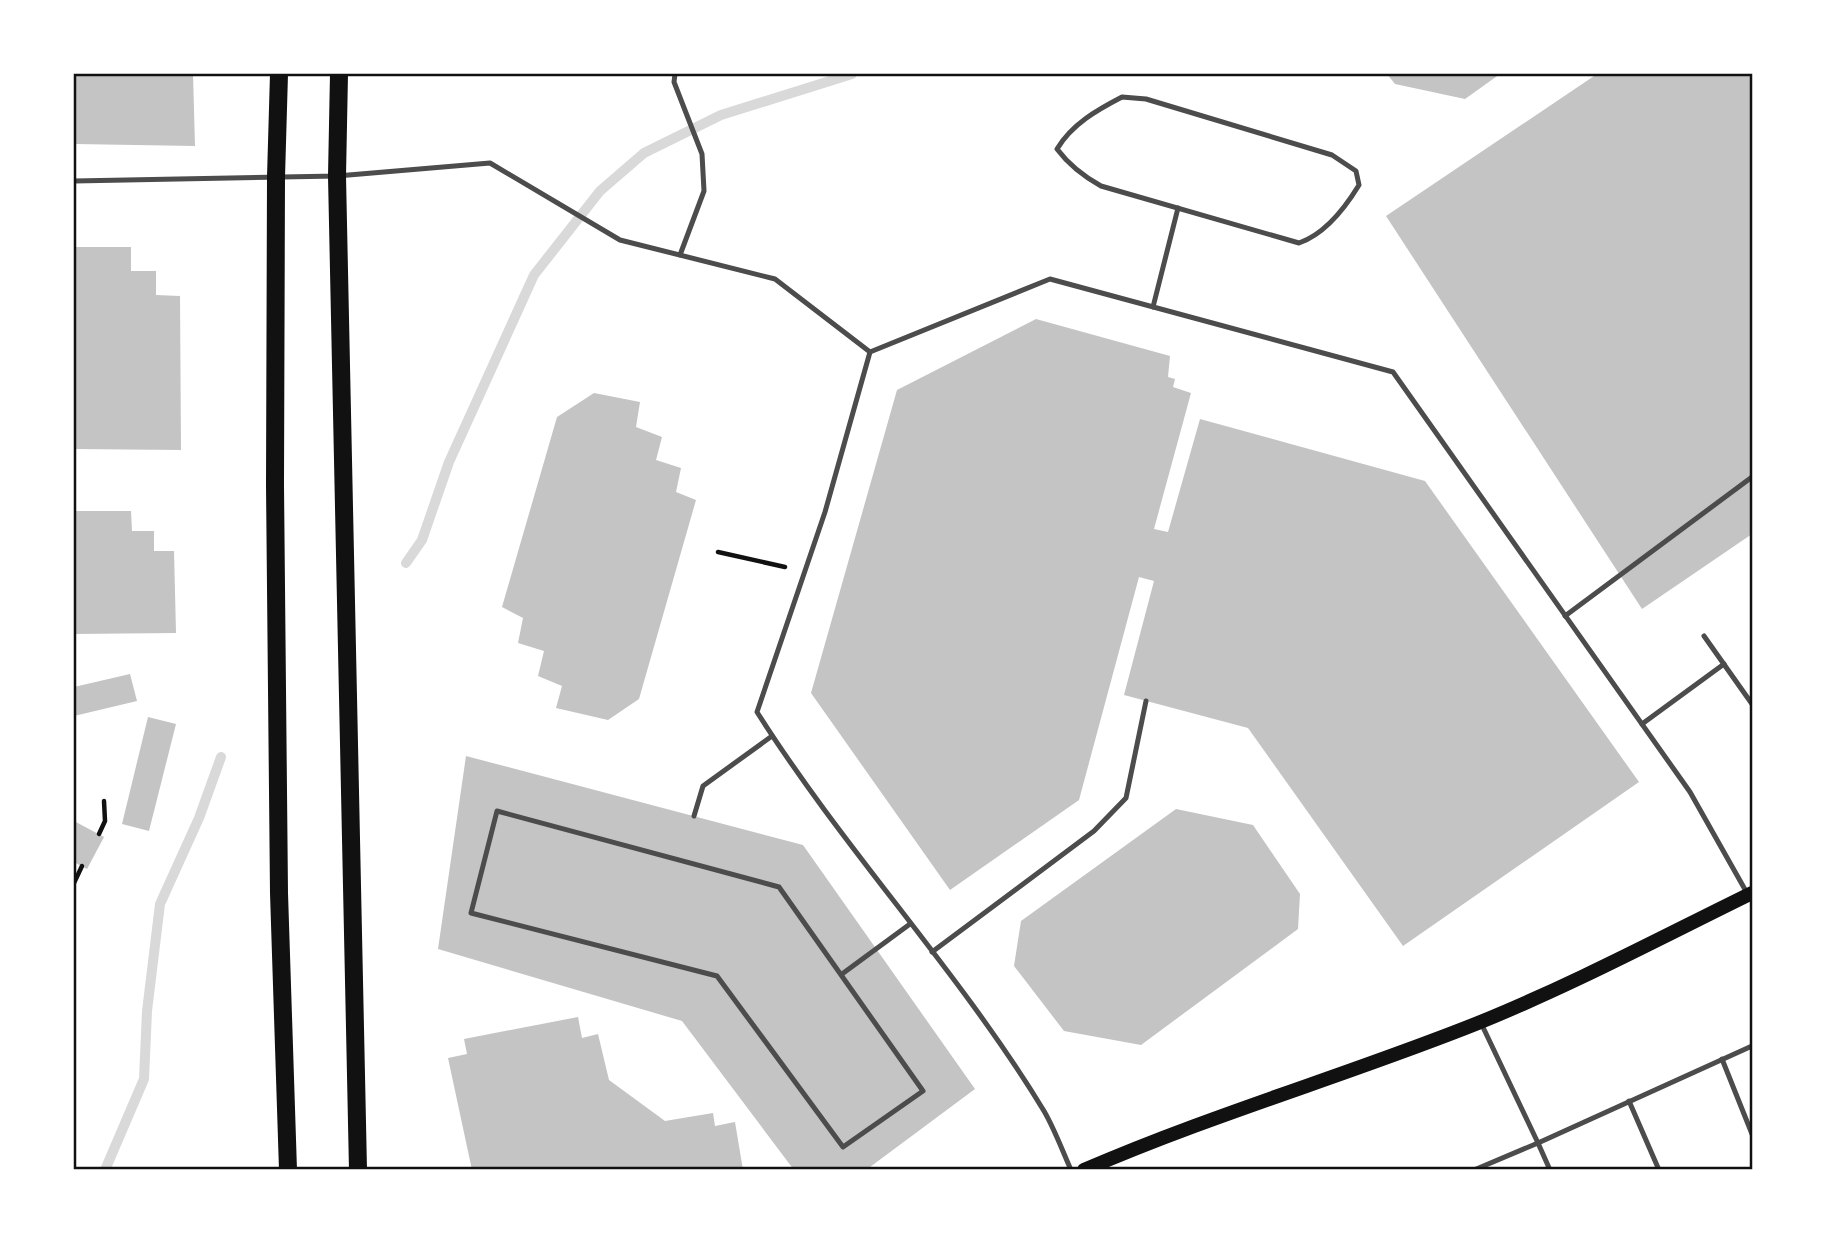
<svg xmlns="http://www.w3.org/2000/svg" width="1826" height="1243" viewBox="0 0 1826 1243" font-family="Ubuntu,sans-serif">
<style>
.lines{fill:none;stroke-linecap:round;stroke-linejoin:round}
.stream{stroke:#d9d9d9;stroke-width:10}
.building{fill:#c4c4c4}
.path{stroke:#111;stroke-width:4.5}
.service{stroke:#4c4c4c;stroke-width:5}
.secondary{stroke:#111;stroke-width:14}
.primary{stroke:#111;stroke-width:18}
.neatline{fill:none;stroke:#111;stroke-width:2.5}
</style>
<rect width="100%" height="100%" fill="#fff"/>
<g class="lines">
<g class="stream">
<path d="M406,563L422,540L449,462L534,275L600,191L644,153L721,115L852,74"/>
<path d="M105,1170L144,1079L147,1011L160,904L199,818L221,757"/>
</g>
</g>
<g class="building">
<path d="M75,74H193L195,146L75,144Z"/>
<path d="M1387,74H1500L1465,99L1395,84Z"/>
<path d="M1597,74H1752V534L1642,609L1386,216Z"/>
<path d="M74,247H131V271H156V295L180,296L181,450L74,449Z"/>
<path d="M1036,319L1170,356L1168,377L1175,379L1173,387L1191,393L1154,529L1168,532L1200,419L1425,481L1639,782L1403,946L1248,728L1124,695L1154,581L1139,577L1079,800L950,890L811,693L897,390Z"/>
<path d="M594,393L640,402L636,427L662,437L656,460L681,468L676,492L696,500L639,699L608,720L556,708L562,686L538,676L544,651L518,643L523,618L502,607L557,417Z"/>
<path d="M74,511H131L132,531H154V551H174L176,633L74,634Z"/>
<path d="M130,674L137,701L74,716V687Z"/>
<path d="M148,717L176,724L149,831L122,824Z"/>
<path d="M466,756L803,845L975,1089L866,1170H794L682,1021L438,949Z"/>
<path d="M1176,809L1253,825L1300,894L1298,929L1141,1045L1064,1031L1014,966L1021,921Z"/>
<path d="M74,821L104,837L87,869L74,862Z"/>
<path d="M578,1017L582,1038L598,1034L609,1080L665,1121L713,1113L715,1126L735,1122L743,1170H472L448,1058L467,1054L464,1039Z"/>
</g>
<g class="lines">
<g class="path">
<path d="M718,552L785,567"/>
<path d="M99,834L105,821L104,801"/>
<path d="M74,883L82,866"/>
</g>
<g class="service">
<path d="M675,74L674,82L702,154L704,191L680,255"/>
<path d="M1122,97L1146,99L1332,155L1356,171L1359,185C1345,208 1325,234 1299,243L1101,186C1083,176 1069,165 1057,149C1072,124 1097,110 1122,97Z"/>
<path d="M74,181L337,176L490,163L620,240L775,279L870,352"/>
<path d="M1153,307L1178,208"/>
<path d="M1565,616L1752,477"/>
<path d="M1704,636L1752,704"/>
<path d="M1642,724L1724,664"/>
<path d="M497,811L779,887L923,1091L843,1147L717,976L471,913Z"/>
<path d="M694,816L703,786L772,736"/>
<path d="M932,952L1094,831L1126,798L1146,701"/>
<path d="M842,974L910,924"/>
<path d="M1481,1023L1538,1143L1752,1046"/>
<path d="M1722,1059L1752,1134"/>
<path d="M1629,1101L1659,1170"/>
<path d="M1071,1170C1062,1150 1055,1130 1044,1111C959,971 845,851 757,712L825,512L870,352L1050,279L1393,372L1690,792L1747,893"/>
<path d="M1474,1170L1538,1143L1550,1170"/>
</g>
<path class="secondary" d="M1084,1170C1213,1114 1348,1075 1478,1023C1572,985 1662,937 1752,893"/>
<g class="primary">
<path d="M279,74L276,177L275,485L279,893L288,1170"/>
<path d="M339,74L337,176L358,1170"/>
</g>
</g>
<rect width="1826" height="1243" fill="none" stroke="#ffffff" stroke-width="150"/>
<rect x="75" y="75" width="1676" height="1093" class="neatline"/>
</svg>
